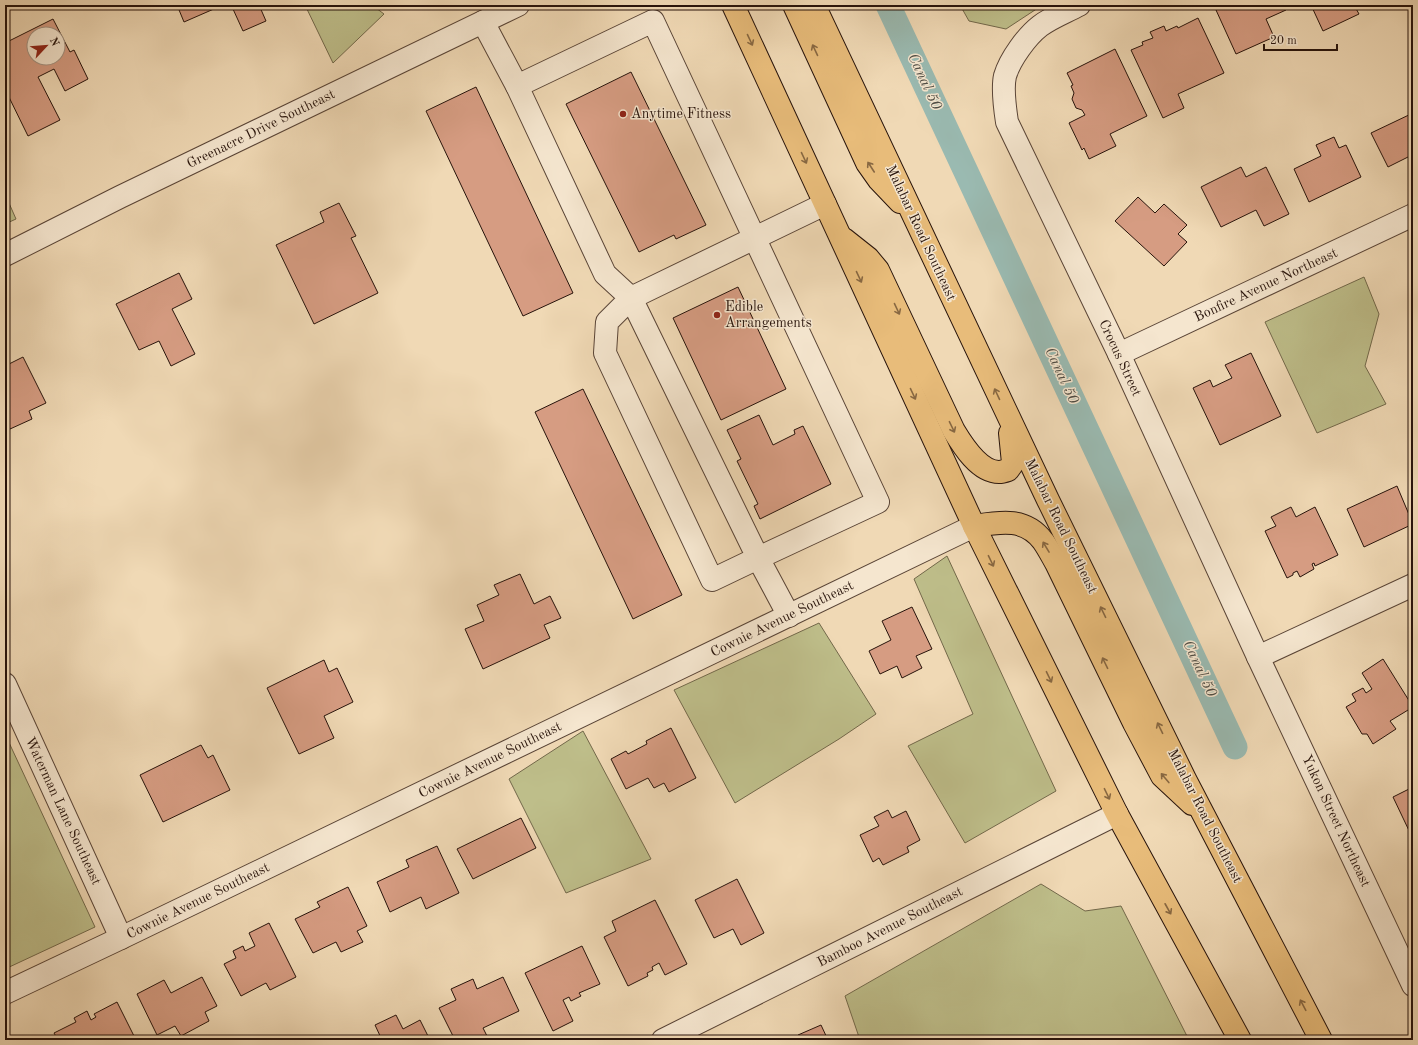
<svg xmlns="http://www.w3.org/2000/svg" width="1418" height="1045" viewBox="0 0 1418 1045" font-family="'Old Standard TT',serif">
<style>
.green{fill:#bebe8a;stroke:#72684a}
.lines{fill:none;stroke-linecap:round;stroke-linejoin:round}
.canal{stroke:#9abab1;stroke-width:25}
.building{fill:#d69c82;stroke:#27130b;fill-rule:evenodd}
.minor-casing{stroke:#594436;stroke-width:24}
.major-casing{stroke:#27130b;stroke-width:24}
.minor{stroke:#f5e6cf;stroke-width:22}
.major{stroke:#e8bc7a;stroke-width:22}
.oneway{stroke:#886842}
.poi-dot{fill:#8f2418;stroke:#f5e6cf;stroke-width:1.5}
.labels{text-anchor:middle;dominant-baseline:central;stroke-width:3;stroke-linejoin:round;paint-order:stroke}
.poi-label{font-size:14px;fill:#27130b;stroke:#f5e6cf;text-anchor:start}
.street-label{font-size:14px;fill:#27130b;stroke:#f5e6cf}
.water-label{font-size:15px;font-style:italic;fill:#4f4d45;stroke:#f5e6cf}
</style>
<rect width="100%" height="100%" fill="#f0d9b5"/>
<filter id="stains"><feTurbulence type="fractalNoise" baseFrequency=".005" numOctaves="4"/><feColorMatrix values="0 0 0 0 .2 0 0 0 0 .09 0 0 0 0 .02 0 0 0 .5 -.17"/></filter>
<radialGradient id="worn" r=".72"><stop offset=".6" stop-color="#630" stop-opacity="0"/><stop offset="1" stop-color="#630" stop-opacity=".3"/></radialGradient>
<g class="green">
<path d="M305,5H372L384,14L333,63Z"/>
<path d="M960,5H1038V8L1006,29L969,21Z"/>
<path d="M5,194L16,219L5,224Z"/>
<path d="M1364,277L1379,314L1365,366L1386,404L1317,433L1265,322Z"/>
<path d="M947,556L1056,791L965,843L908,746L973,714L914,579Z"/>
<path d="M819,623L876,714L839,739L735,803L674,690Z"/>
<path d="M583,731L651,859L566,893L509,779Z"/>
<path d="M5,734L95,927L5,969Z"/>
<path d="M1041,884L1085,911L1121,906L1189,1040H860L845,996Z"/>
</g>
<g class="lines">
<path class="canal" d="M888,5L1235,747"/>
</g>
<g class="building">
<path d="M177,5H223L184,22Z"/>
<path d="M240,5H259L266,21L243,31L233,9Z"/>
<path d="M1228,5H1284L1286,10L1266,19L1274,37L1236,54L1216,10Z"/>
<path d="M1311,5H1354L1359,14L1323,31Z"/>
<path d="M1198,18L1224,73L1178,94L1184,108L1163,118L1131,50L1143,45L1142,42L1153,38L1150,32L1164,26L1166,31L1177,26L1178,28Z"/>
<path d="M53,19L70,52L74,50L88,79L65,91L54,69L38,77L60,120L28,136L5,89V43ZM34,34H58V58H34Z"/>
<path d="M1115,49L1147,116L1110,134L1116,146L1089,159L1084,148L1082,150L1069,123L1085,115L1082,110L1076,108L1072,99L1074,93L1071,86L1073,85L1067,73Z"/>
<path d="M631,72L706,225L676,239L674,235L639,252L566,104Z"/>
<path d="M476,87L573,293L523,316L426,111Z"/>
<path d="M1413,113V145L1409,148L1412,155L1388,167L1371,133Z"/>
<path d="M1334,137L1339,148L1346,145L1361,177L1309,202L1294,169L1321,156L1316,145Z"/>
<path d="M1241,167L1246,177L1266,167L1289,214L1264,226L1256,210L1221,227L1201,187Z"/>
<path d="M1138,197L1155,213L1164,204L1187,225L1178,234L1187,242L1164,266L1115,221Z"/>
<path d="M339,203L356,236L351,238L378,293L314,324L276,245L324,222L320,212Z"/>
<path d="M179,273L192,299L172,309L195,354L171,366L159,341L139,350L116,304Z"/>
<path d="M738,287L786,389L721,420L673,318Z"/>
<path d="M1251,353L1281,416L1220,445L1193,388L1210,380L1213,387L1232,378L1225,365Z"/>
<path d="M23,357L46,403L29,411L32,419L10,429L5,419V366Z"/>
<path d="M583,389L682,595L633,619L535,412Z"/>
<path d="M759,415L773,445L795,434L794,430L803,426L831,484L760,519L754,506L758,504L737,461L741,459L727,430Z"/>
<path d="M1397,486L1413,524L1364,547L1347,509Z"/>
<path d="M1291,507L1296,517L1315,507L1338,555L1315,566L1314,563L1312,564L1314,569L1300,577L1297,571L1293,573V575L1287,578L1265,531L1276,526L1271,517Z"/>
<path d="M520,574L534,604L550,596L561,618L544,625L550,638L483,669L465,629L484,621L477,605L499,595L494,585Z"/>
<path d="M912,607L932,649L916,656L922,668L902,678L897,666L880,674L869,651L891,640L882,621Z"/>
<path d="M1383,659L1413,707L1390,721L1396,729L1373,744L1367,734H1362L1346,707L1356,701L1352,694L1363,688L1366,693L1372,689L1362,673Z"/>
<path d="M324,660L329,672L337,668L353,702L324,716L334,738L299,754L267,688Z"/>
<path d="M671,728L696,778L669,792L664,783L654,788L648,778L626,789L611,759L626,751L628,754L647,744L646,741Z"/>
<path d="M201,745L208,758L213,755L230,790L163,822L140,775Z"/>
<path d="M1413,787V839L1393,797Z"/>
<path d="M888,810L892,818L906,811L920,840L907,847L909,852L883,865L879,858L873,862L860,835L879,826L874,817Z"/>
<path d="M521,818L536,848L473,879L457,849Z"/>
<path d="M437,846L459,893L426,909L421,897L390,912L377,882L409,867L406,860Z"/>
<path d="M737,879L764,933L741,945L733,929L714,938L695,900Z"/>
<path d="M348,887L367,926L357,931L363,942L341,952L336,942L313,953L295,919L320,907L317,902Z"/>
<path d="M655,900L687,964L665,975L659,963L652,967L653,970L647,973L648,976L628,986L604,937L616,931L612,921Z"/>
<path d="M269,923L296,977L270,990L266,983L241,996L224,964L236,958L233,951L243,946L245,951L255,946L249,933Z"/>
<path d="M582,946L600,984L579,993L581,996L571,1001L569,997L563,1000L573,1021L553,1031L525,973Z"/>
<path d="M202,977L217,1006L205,1012L209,1021L181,1036L175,1026L157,1035L137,994L164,980L171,993Z"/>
<path d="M503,977L519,1011L483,1028L489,1040H455L439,1008L456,1000L451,989L473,979L477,989Z"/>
<path d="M117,1002L136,1040H58L54,1033L76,1022L74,1018L87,1011L91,1020L96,1017L94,1014Z"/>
<path d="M396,1015L403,1029L420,1020L430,1040H382L375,1025Z"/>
<path d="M821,1025L828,1040H798L800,1039L798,1035Z"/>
</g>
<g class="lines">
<g class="minor-casing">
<g id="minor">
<path d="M1079,5C1066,12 1052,17 1040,26C1027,36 1010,59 1005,76C1002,89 1005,109 1007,122L1119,354L1258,657L1413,985"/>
<path d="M483,22L517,86L653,21L878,502L758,558L789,616"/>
<path d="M517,86L605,274L631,298L607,322L605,353L712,580L758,558L631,298L825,204"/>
<path d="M5,255L120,197L518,5"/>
<path d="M1119,354L1413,215"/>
<path d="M1258,657L1413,585"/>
<path d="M5,684L121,938"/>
<path d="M5,993L121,938L974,526"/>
<path d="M663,1040L1117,814"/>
</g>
</g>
<g class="major-casing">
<g id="major">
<path d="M733,5L974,526L1117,814L1240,1040"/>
<path d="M794,5L867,163L879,180L900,202"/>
<path d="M814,5L1048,500L1185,779L1321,1040"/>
<path d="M844,239L868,258L878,270L954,431C963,446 979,472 999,472C1002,472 1005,471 1008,470L1013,463L1010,433"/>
<path d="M974,526C1000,522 1025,517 1043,541C1048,548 1052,556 1056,563L1134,723L1162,776L1192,804"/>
</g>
</g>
<use href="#minor" class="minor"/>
<use href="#major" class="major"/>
</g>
<defs><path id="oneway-shaft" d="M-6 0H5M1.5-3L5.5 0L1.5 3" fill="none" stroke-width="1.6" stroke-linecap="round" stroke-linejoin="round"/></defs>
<g class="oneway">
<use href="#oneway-shaft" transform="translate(750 40) rotate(65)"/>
<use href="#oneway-shaft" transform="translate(815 50) rotate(-115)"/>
<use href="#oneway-shaft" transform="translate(804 158) rotate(65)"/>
<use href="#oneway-shaft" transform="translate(871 167) rotate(-123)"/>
<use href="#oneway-shaft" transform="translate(859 277) rotate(65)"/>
<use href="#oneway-shaft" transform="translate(897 309) rotate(65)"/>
<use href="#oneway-shaft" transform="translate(913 394) rotate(65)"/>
<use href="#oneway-shaft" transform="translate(997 394) rotate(-115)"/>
<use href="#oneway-shaft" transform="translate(952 427) rotate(64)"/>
<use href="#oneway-shaft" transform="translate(1046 547) rotate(-121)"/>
<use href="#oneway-shaft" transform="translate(991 561) rotate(64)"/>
<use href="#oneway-shaft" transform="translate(1103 612) rotate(-116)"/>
<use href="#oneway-shaft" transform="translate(1105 663) rotate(-116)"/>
<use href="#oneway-shaft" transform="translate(1049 677) rotate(64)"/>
<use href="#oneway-shaft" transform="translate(1160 728) rotate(-116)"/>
<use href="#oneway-shaft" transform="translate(1165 778) rotate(-130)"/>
<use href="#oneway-shaft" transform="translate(1107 794) rotate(64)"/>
<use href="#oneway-shaft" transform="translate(1168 909) rotate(61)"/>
<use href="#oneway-shaft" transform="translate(1303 1005) rotate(-118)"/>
</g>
<g class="poi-dot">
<circle cx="623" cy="114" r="4"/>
<circle cx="717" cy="315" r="4"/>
</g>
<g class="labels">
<g class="poi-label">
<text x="631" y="114">Anytime Fitness</text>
<text x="725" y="307">Edible<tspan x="725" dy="16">Arrangements</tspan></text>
</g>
<g class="street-label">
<text transform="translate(261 129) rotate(-26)">Greenacre Drive Southeast</text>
<text transform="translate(921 233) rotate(65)">Malabar Road Southeast</text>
<text transform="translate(1266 285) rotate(-25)">Bonfire Avenue Northeast</text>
<text transform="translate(1120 358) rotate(65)">Crocus Street</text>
<text transform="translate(1061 526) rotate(64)">Malabar Road Southeast</text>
<text transform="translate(782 619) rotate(-26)">Cownie Avenue Southeast</text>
<text transform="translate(490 760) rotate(-26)">Cownie Avenue Southeast</text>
<text transform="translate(63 811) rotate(65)">Waterman Lane Southeast</text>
<text transform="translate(1205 816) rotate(63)">Malabar Road Southeast</text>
<text transform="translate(1336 821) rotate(65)">Yukon Street Northeast</text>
<text transform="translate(198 901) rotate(-26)">Cownie Avenue Southeast</text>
<text transform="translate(890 927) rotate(-27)">Bamboo Avenue Southeast</text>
</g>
<g class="water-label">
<text transform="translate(924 82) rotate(65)">Canal 50</text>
<text transform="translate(1061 376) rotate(65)">Canal 50</text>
<text transform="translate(1199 669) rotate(65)">Canal 50</text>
</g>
</g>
<rect width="1418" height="1045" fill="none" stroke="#f0d9b5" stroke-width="20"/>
<rect x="6" y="6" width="1406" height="1033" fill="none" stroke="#27130b" stroke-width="2"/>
<rect x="10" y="10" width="1398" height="1025" fill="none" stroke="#27130b"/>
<g transform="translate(46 46) rotate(64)"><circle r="19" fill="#f5e6cf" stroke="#a39281"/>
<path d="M0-3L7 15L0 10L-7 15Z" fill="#8f2418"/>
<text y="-6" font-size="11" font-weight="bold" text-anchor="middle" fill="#27130b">N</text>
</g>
<path d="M1264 44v6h73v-6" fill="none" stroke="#27130b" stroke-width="2"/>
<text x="1270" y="44" font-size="12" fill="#27130b" stroke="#f5e6cf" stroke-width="3" paint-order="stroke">20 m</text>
<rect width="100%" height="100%" filter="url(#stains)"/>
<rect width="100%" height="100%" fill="url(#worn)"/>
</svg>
